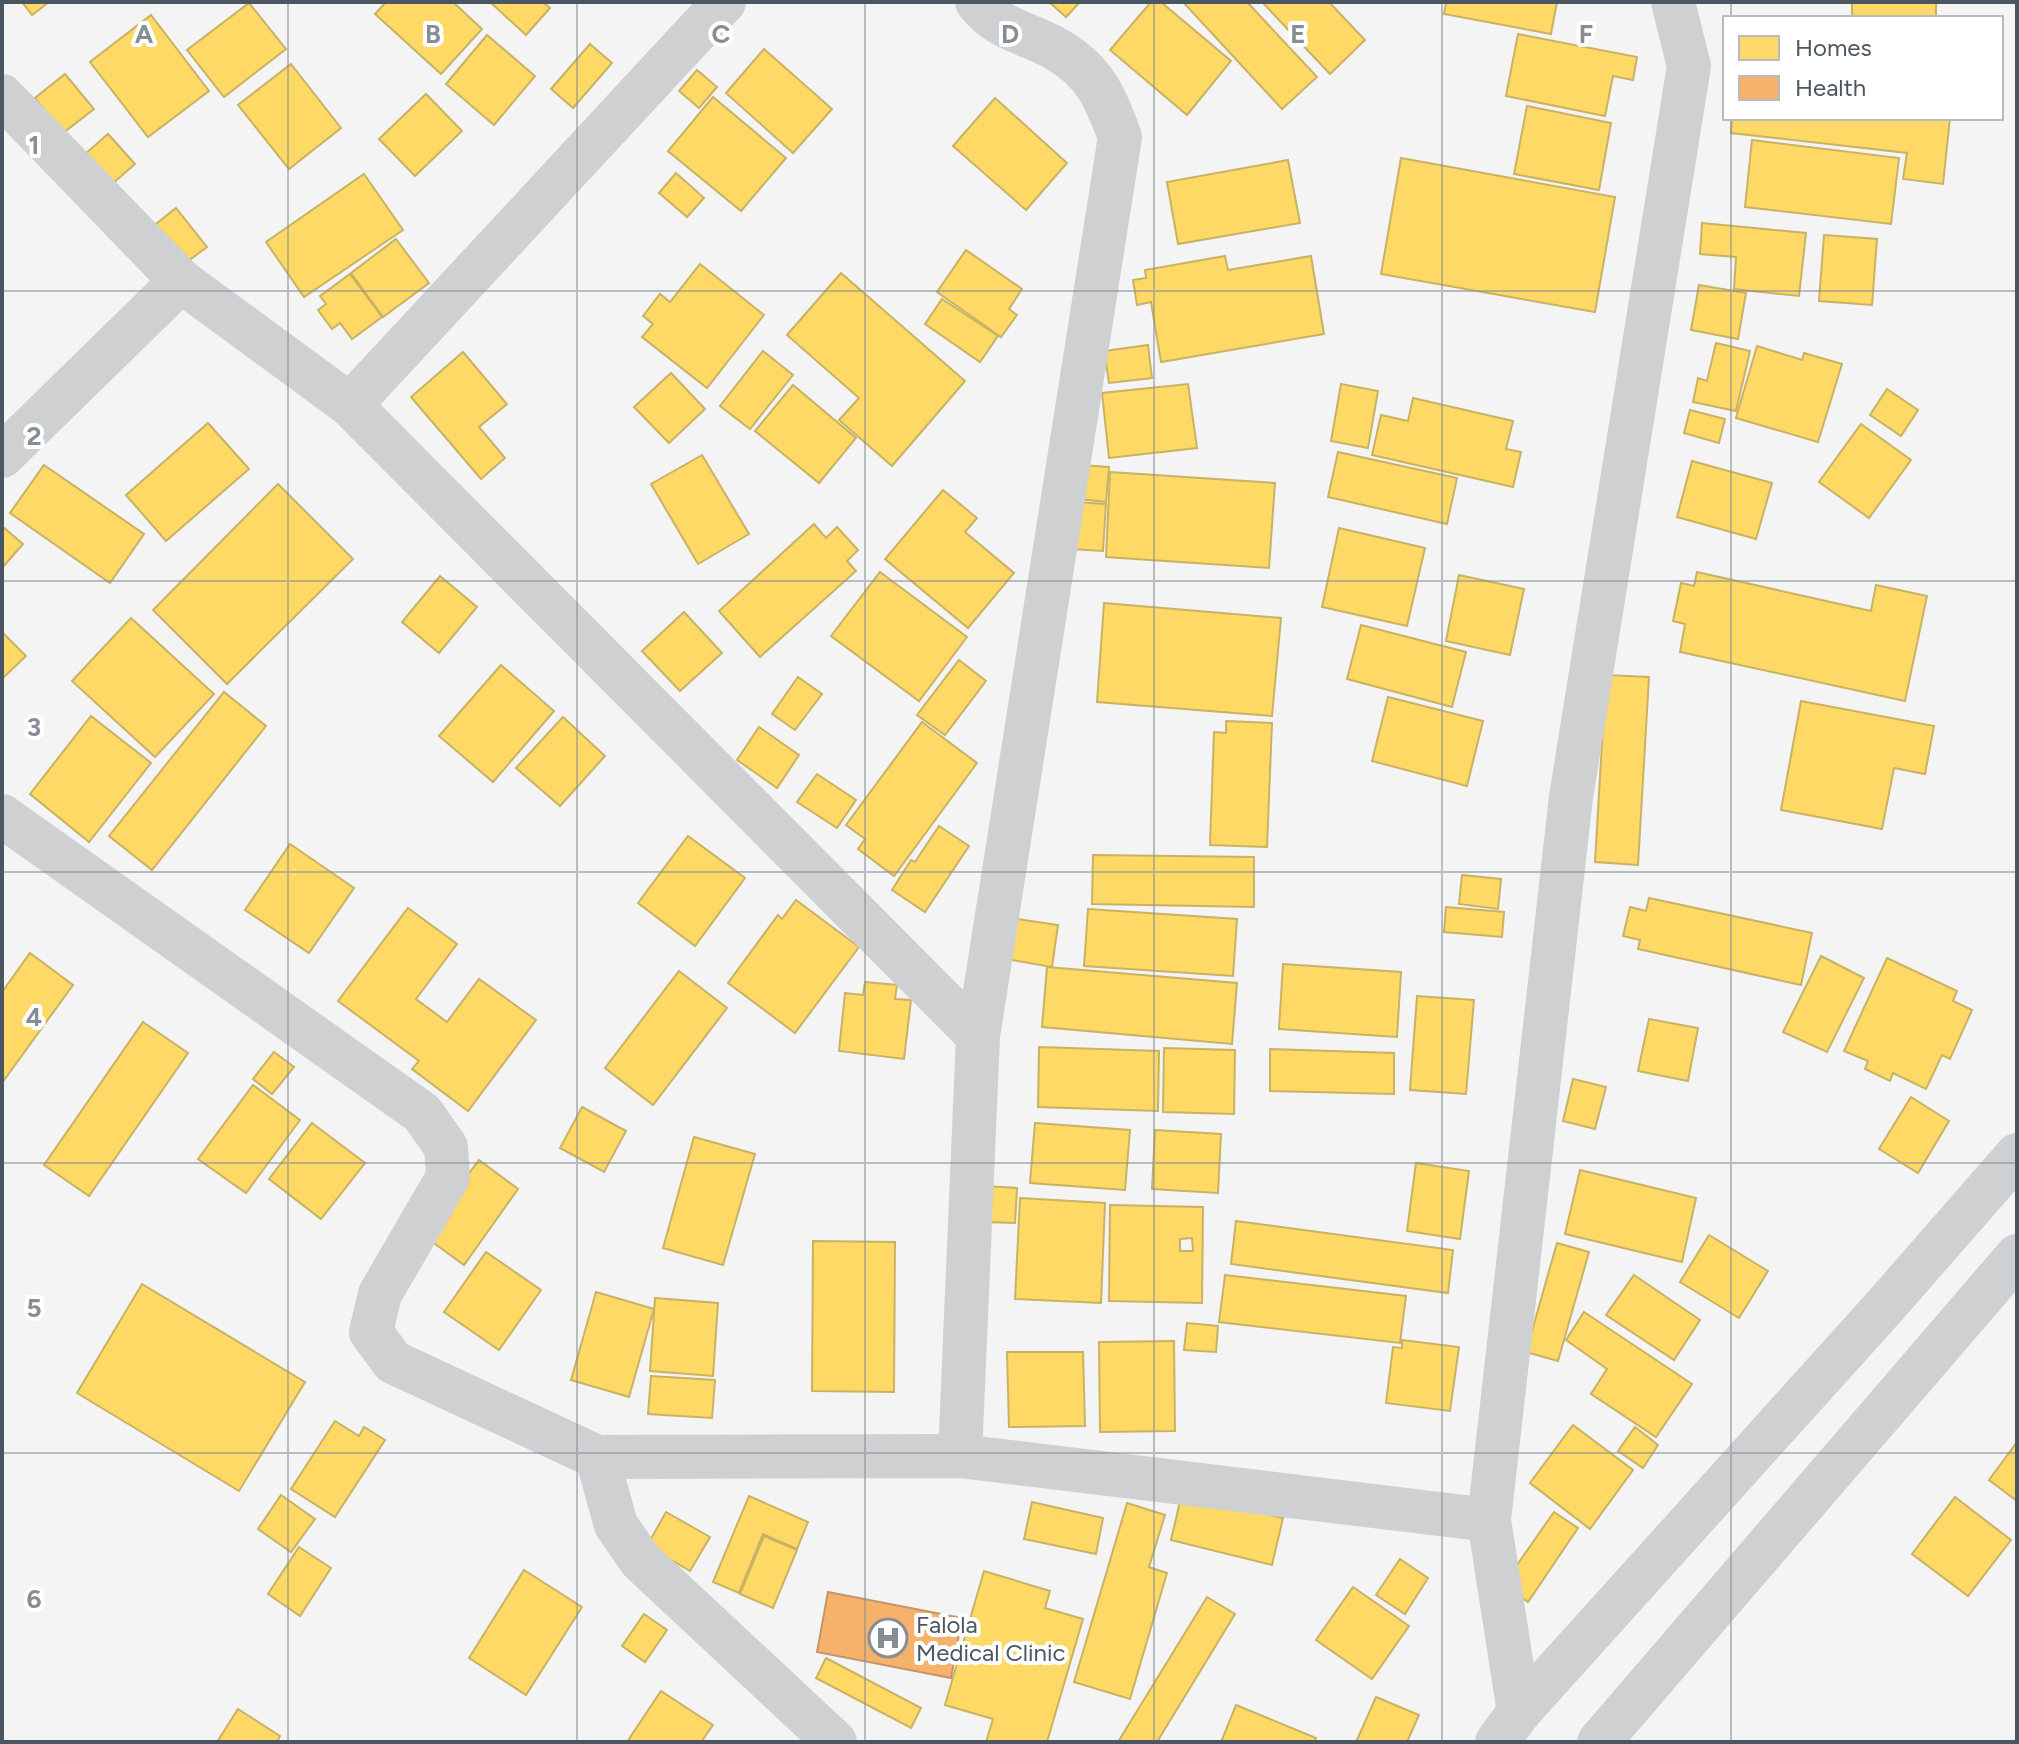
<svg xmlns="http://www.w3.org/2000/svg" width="2019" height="1744" viewBox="0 0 2019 1744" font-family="Figtree,sans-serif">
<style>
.homes{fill:#ffd966;stroke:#c9b264;stroke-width:2;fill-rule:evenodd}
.health{fill:#f6b26b;stroke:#c29668;stroke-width:2}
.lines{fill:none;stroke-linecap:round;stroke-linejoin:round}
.minor{stroke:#ced0d2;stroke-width:44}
.grid{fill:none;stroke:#868d94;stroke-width:2;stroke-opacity:0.55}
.labels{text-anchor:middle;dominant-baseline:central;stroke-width:8;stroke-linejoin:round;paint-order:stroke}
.poi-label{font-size:24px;fill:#4a5661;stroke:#fff;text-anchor:start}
.grid-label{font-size:26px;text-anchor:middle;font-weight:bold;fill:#868d94;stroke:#fff;stroke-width:8;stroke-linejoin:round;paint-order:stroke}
</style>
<rect width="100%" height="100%" fill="#f4f4f4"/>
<g class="homes">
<path d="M22,2H49L32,15Z"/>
<path d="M386,2H453L482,29L441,74L375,14Z"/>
<path d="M490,2H543L550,8L526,35Z"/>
<path d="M1049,2H1080L1066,17Z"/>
<path d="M1151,2H1161L1231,61L1187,115L1110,50Z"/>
<path d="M1183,2H1247L1317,77L1282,109Z"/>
<path d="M1262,2H1329L1365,40L1330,74Z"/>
<path d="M1446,2H1557L1551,34L1444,14Z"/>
<rect x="1852" y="2" width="84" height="16"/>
<path d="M249,3L286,49L224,97L187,50Z"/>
<path d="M151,15L209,91L148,137L90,62Z"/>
<path d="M1518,34L1637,57L1633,80L1613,76L1605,116L1506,96Z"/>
<path d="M487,35L535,76L494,125L446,84Z"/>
<path d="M590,44L612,63L573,108L551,89Z"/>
<path d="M764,49L832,109L793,153L726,93Z"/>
<path d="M291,64L341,128L289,169L238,105Z"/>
<path d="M697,70L717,87L699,108L679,91Z"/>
<path d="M65,74L94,109L63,133L35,98Z"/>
<path d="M426,94L462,131L415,176L379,139Z"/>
<path d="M713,97L786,158L741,211L668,151Z"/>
<path d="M995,98L1067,163L1026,210L953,146Z"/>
<path d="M1527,106L1611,123L1599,190L1514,174Z"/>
<path d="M1732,118H1950L1943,184L1903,179L1907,153L1731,133Z"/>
<path d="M108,134L135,164L111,185L85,154Z"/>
<path d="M1752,140L1899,158L1891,224L1745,207Z"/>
<path d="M1401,158L1615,197L1595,312L1381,274Z"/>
<path d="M1288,160L1300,223L1178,244L1167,182Z"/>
<path d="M676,173L704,198L687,217L659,193Z"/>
<path d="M364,174L403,230L304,297L266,242Z"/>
<path d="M176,208L207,247L176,270L146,232Z"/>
<path d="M1702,223L1806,233L1799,296L1734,289L1736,257L1700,254Z"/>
<path d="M1824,235L1877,239L1872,305L1819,301Z"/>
<path d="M396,239L429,283L383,317L351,273Z"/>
<path d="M966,250L1022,289L1009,309L1017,315L1001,337L937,292Z"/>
<path d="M1225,256L1228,270L1311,256L1324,334L1161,362L1151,302L1137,305L1133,280L1146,278L1145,270Z"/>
<path d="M700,264L764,315L707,388L642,337L653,324L643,316L660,294L670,302Z"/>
<path d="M841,273L965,381L892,466L839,420L859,398L787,335Z"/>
<path d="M350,274L382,317L352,339L340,323L332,329L318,310L326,304L320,296Z"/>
<path d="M1699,285L1746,293L1738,339L1691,330Z"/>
<path d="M942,299L998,336L980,362L925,324Z"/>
<path d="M1716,343L1750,351L1736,411L1693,402L1698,378L1707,381Z"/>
<path d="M1148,345L1152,378L1109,383L1104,351Z"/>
<path d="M1757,346L1802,360L1804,353L1842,364L1818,442L1736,418Z"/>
<path d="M763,351L793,375L750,429L720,406Z"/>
<path d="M463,352L507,404L479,427L505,458L481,479L411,397Z"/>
<path d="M671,373L705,409L669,443L634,407Z"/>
<path d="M1188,384L1197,448L1109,458L1102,393Z"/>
<path d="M1341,384L1378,391L1368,448L1331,441Z"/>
<path d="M793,385L856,438L819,483L755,431Z"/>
<path d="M1887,389L1918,410L1901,436L1870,415Z"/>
<path d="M1413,398L1513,421L1506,449L1521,452L1513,487L1372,455L1381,415L1408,421Z"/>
<path d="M1690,410L1725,419L1719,443L1684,433Z"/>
<path d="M208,423L249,469L166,541L126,495Z"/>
<path d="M1861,424L1911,460L1869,518L1819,482Z"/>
<path d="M1338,452L1457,478L1447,524L1328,497Z"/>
<path d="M702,455L749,534L698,564L651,484Z"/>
<path d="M1692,461L1772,483L1756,539L1677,517Z"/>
<path d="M44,465L144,534L110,583L10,513Z"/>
<path d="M1080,465L1109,467L1106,502L1078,499Z"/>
<path d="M1110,472L1275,483L1269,568L1106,557Z"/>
<path d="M278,484L353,559L227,684L153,610Z"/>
<path d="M943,490L977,518L965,532L1014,573L968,628L885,559Z"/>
<path d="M1075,502L1106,504L1103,551L1071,549Z"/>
<path d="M814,524L826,538L837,527L858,550L847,561L856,571L760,657L719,611Z"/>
<path d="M2,526L23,544L2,568Z"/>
<path d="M1339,528L1425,548L1407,626L1322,607Z"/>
<path d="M880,572L967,637L919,701L831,636Z"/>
<path d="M1697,572L1871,611L1876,585L1927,596L1905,701L1680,652L1685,624L1673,621L1681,583L1694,586Z"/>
<path d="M1459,575L1524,589L1510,655L1446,641Z"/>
<path d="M440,576L477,607L439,653L402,622Z"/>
<path d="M1104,603L1281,618L1272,716L1097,702Z"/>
<path d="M684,612L722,653L680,691L642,651Z"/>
<path d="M131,618L214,694L155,757L72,681Z"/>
<path d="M1361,625L1466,652L1452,707L1347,679Z"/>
<path d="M2,632L26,656L2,679Z"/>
<path d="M959,660L986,681L945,735L917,715Z"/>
<path d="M501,665L554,711L493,782L439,736Z"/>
<path d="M1606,675L1649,677L1638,865L1595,862Z"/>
<path d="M798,677L822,694L795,730L772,714Z"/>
<path d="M224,692L266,726L152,870L109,836Z"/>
<path d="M1388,697L1483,721L1467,786L1372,761Z"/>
<path d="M1801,701L1934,726L1925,774L1894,768L1882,829L1781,810Z"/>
<path d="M91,716L151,763L89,842L30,794Z"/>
<path d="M563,717L605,756L560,806L516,768Z"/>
<path d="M1226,721L1272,723L1267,847L1210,845L1214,732L1226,733Z"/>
<path d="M922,722L977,763L894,876L858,849L865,839L846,825Z"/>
<path d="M759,727L799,755L777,788L737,760Z"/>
<path d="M817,774L856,800L837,828L797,802Z"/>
<path d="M939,826L969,846L925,912L892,890L911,860L915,862Z"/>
<path d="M688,836L745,878L695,946L638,903Z"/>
<path d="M290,844L354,888L309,953L245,910Z"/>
<path d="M1093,855L1254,857V907L1092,904Z"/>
<path d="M1462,875L1501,879L1498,909L1459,904Z"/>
<path d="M1649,898L1812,933L1801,985L1638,949L1640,940L1623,936L1630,907L1646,911Z"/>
<path d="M796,900L859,947L795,1033L728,983L778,915L782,919Z"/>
<path d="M1446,907L1504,912L1502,937L1444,932Z"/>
<path d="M408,908L457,944L416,999L447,1022L479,979L536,1020L468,1111L412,1069L419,1061L338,1001Z"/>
<path d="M1088,909L1237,919L1233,976L1084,966Z"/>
<path d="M1011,918L1058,925L1052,967L1006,959Z"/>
<path d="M30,953L73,985L2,1083V992Z"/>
<path d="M1821,956L1864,978L1827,1052L1783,1032Z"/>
<path d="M1887,958L1957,991L1953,1001L1972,1010L1950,1059L1942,1055L1926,1089L1893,1073L1890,1081L1865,1069L1868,1061L1844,1051Z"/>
<path d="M1283,964L1401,972L1397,1037L1279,1029Z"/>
<path d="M1047,967L1237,983L1232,1044L1042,1027Z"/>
<path d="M679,971L727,1008L653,1105L605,1068Z"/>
<path d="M865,982L897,985L895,999L911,1000L904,1059L839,1051L845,993L863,995Z"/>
<path d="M1417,996L1474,1000L1466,1094L1410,1090Z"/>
<path d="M1649,1019L1698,1028L1688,1081L1638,1071Z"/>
<path d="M143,1022L188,1053L89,1196L44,1165Z"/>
<path d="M1039,1047L1159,1051L1158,1111L1038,1107Z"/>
<path d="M1164,1048L1235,1050L1234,1114L1163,1112Z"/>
<path d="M1270,1049L1394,1053V1094L1270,1091Z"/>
<path d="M274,1052L294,1067L272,1094L253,1079Z"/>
<path d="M1573,1079L1606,1087L1595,1129L1563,1121Z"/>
<path d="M253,1085L300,1120L246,1193L198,1159Z"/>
<path d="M1911,1097L1949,1121L1918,1173L1879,1149Z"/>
<path d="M582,1107L626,1131L604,1172L560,1148Z"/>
<path d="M312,1123L365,1163L321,1219L269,1179Z"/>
<path d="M1035,1123L1130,1130L1125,1190L1030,1183Z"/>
<path d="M1155,1130L1221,1134L1218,1193L1152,1189Z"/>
<path d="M694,1137L755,1154L723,1265L663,1248Z"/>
<path d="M479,1160L518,1189L464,1265L423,1235Z"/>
<path d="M1416,1163L1469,1171L1460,1239L1407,1231Z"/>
<path d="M1580,1170L1696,1198L1682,1262L1565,1234Z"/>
<path d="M985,1186L1017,1188L1015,1223L982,1222Z"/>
<path d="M1020,1198L1105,1203L1101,1303L1015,1299Z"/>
<path d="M1110,1205L1203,1207L1202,1303L1109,1301ZM1192,1238L1193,1251H1180V1239Z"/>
<path d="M1236,1221L1453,1250L1448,1293L1231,1264Z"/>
<path d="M1709,1235L1768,1271L1739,1318L1680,1282Z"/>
<path d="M813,1241L895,1242L894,1392L812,1391Z"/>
<path d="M1557,1243L1589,1252L1558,1361L1526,1352Z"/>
<path d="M486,1252L541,1290L499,1350L444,1312Z"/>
<path d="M1225,1275L1406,1296L1400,1343L1219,1322Z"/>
<path d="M1634,1275L1700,1320L1674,1360L1606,1315Z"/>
<path d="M142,1284L305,1382L239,1491L77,1393Z"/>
<path d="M596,1292L654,1309L629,1397L571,1380Z"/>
<path d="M655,1298L718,1303L713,1376L650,1371Z"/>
<path d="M1584,1312L1692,1384L1656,1437L1591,1394L1607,1369L1566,1340Z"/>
<path d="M1187,1323L1218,1326L1216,1352L1184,1350Z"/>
<path d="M1402,1340L1459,1347L1450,1411L1386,1403L1393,1347L1402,1348Z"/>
<path d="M1174,1341L1175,1431L1100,1432L1099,1342Z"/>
<path d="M1007,1352H1083L1085,1426L1009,1427Z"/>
<path d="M651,1376L715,1380L712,1418L648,1414Z"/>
<path d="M335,1421L359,1436L364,1427L385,1440L335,1517L291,1489Z"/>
<path d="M1573,1425L1633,1470L1590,1529L1530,1483Z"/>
<path d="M1635,1427L1658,1445L1643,1468L1618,1451Z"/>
<path d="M2017,1442V1501L1989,1480Z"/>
<path d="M1182,1493L1283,1518L1272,1565L1171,1540Z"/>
<path d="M281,1495L315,1519L291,1552L258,1529Z"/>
<path d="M749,1496L808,1522L797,1549L763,1534L739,1593L713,1582Z"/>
<path d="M1955,1497L2011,1540L1968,1596L1912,1554Z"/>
<path d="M1032,1502L1103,1518L1096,1554L1024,1539Z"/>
<path d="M1127,1503L1165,1515L1149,1567L1167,1573L1130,1699L1074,1682Z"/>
<path d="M666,1512L710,1537L690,1571L647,1546Z"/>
<path d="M1554,1512L1578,1528L1528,1602L1503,1585Z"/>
<path d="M764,1536L797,1550L773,1608L740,1594Z"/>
<path d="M299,1547L331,1568L300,1616L268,1594Z"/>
<path d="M1400,1559L1428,1578L1405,1614L1376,1595Z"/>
<path d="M524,1570L582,1607L526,1695L469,1658Z"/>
<path d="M984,1571L1050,1591L1045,1608L1083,1619L1047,1742H986L993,1719L945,1705Z"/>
<path d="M1353,1587L1409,1626L1372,1679L1316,1640Z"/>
<path d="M1207,1597L1235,1614L1157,1742H1118Z"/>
<path d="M644,1614L667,1630L645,1662L622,1646Z"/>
<path d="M826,1658L921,1708L911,1728L816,1678Z"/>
<path d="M661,1691L713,1725L701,1742H627Z"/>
<path d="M1376,1697L1419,1715L1407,1742H1356Z"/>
<path d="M1236,1705L1316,1738L1314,1742H1221Z"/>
<path d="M238,1709L280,1736L277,1742H217Z"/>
</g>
<path class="health" d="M828,1592L962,1618L951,1678L817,1652Z"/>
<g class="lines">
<g class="minor">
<path d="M977,2C998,30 1029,33 1056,49C1095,71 1105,97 1120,137L978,1036"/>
<path d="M2,96L181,281L350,405L978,1036L960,1456"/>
<path d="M350,405L724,2"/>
<path d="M2,456L181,281"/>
<path d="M2,816L422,1113L446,1147L448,1177L380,1294L371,1332L393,1362L597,1457L960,1456L1489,1520"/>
<path d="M597,1457L616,1525L641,1561L835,1742"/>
<path d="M1519,1712L1489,1520L1571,797L1689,66L1673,2"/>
<path d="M1497,1742L1519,1712L1885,1306L2017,1155"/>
<path d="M1599,1742L2017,1256"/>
</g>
</g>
<path class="grid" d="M288,2V1742M577,2V1742M865,2V1742M1154,2V1742M1442,2V1742M1731,2V18M1731,118V1742M2,291H2017M2,581H2017M2,872H2017M2,1163H2017M2,1453H2017"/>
<defs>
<g id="hospital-ring" transform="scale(2)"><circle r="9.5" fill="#fff" stroke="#868d94" stroke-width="1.5"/><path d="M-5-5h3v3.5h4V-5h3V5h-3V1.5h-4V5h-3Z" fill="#868d94"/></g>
</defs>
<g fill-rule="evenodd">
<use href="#hospital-ring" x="888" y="1638"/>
</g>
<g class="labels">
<g class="poi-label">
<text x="916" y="1624">Falola<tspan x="916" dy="28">Medical Clinic</tspan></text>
</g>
</g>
<g class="grid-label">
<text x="144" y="43">A</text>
<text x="433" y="43">B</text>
<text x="721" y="43">C</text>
<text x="1010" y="43">D</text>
<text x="1298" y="43">E</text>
<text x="1586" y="43">F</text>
<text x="34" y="154">1</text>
<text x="34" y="445">2</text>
<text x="34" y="736">3</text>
<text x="34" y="1026">4</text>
<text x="34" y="1317">5</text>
<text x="34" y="1608">6</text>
</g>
<rect width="2019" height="1744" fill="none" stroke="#4a5661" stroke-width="8"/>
<rect x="1723" y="16" width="280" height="104" fill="#ffffff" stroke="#b7bbc0" stroke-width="2"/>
<rect x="1739" y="36" width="40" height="24" fill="#ffd966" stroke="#b7bbc0" stroke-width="2"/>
<text x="1795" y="56" font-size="24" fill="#4a5661">Homes</text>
<rect x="1739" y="76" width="40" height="24" fill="#f6b26b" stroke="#b7bbc0" stroke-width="2"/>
<text x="1795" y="96" font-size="24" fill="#4a5661">Health</text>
</svg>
